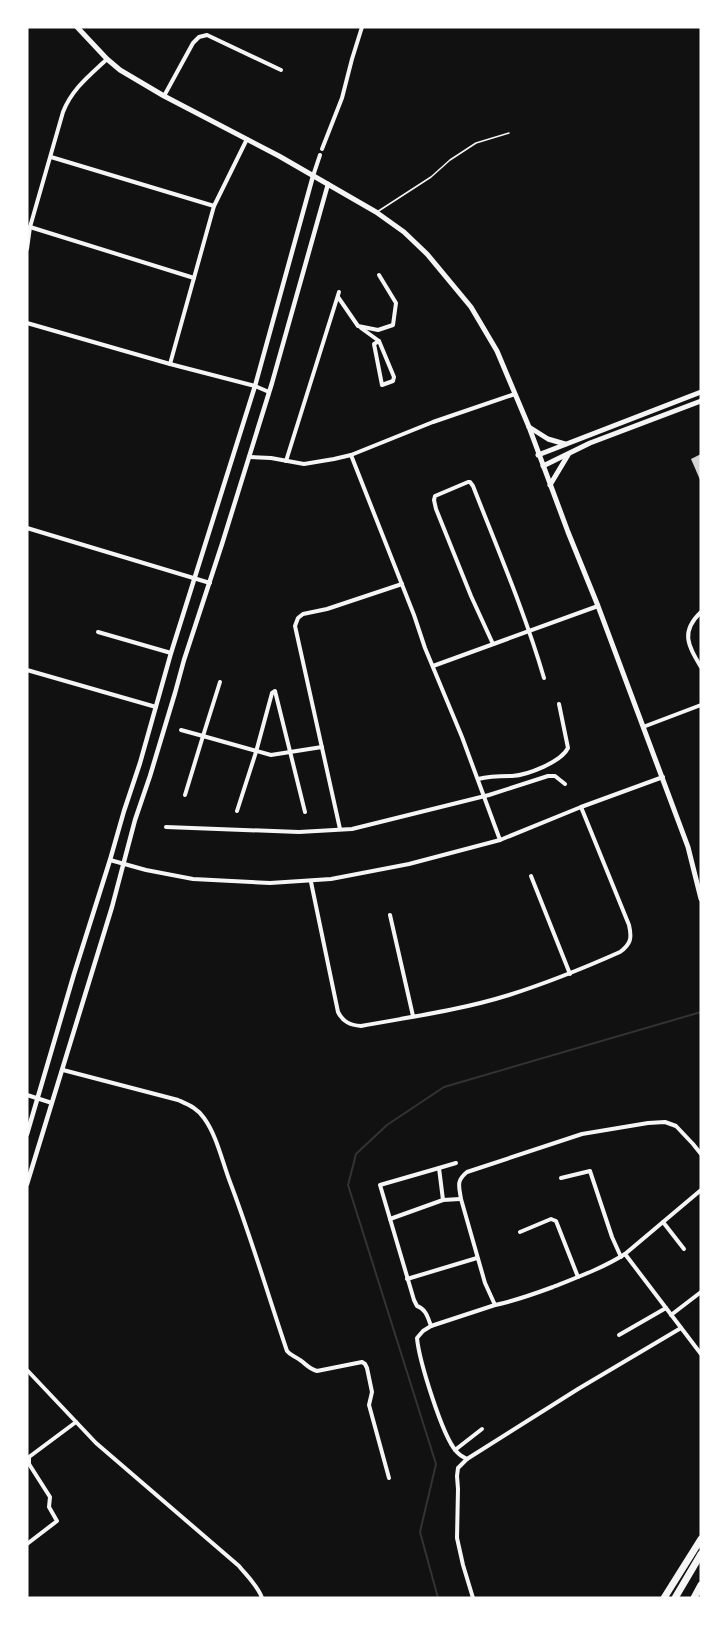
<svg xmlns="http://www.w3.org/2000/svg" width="728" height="1625" viewBox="0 0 728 1625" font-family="Jost,sans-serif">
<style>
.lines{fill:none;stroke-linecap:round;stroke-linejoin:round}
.stream{stroke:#333;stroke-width:2}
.building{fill:#d3d3d3}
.service{stroke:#f5f5f5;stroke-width:1.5}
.minor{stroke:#f5f5f5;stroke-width:4}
.tertiary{stroke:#f5f5f5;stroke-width:4.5}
.secondary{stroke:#f5f5f5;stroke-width:5}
.motorway{stroke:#f5f5f5;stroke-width:7}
</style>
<rect width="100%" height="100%" fill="#111"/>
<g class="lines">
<path class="stream" d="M438,1598L420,1532L436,1464L348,1185L356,1154L387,1125L444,1087L701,1012"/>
</g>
<path class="building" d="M701,454V482L691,459Z"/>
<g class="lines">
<path class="service" d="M377,212L431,177L450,160L476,143L509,133"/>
<g class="minor">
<path d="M164,96L193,43L199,37L207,35L281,70"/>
<path d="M322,149L342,98L352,59L362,27"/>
<path d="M51,157L214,206"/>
<path d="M313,176L320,155"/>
<path d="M30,227L194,278"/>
<path d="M27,249L30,227L63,112C72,89 89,76 107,59"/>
<path d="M338,297L358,326L378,330L393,325L396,303L379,275"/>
<path d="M27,323L170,364L255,386L269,392"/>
<path d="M361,328L379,341"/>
<path d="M379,341L394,377L393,381L382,385L374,344Z"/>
<path d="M170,364L214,206L247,139"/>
<path d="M351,455L414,615L425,648L462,737L500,840"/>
<path d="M249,457L271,458L304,464L334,459L351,455L433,422L515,394"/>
<path d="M286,461L339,292"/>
<path d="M27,528L210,583"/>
<path d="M701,612C680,632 688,645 701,667"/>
<path d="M98,632L171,653"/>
<path d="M493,644L471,596L436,509L434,500L435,496L468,482H470L473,486C498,550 525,613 544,678"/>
<path d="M433,666L598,606"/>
<path d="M27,670L156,707"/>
<path d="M643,727L701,705"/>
<path d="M181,730L203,736L220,682"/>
<path d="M478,779C490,776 500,776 512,776C528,775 561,762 568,748L559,704"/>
<path d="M185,795L203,736L271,755L322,747"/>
<path d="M237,811L256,752L272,693L275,691L305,812"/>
<path d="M166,827L299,832L352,829L489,795L548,776H555L565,784"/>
<path d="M340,829L295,626L298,618L303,614L327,609L402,584"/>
<path d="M110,860L146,870L193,879L270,883L331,879L409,864L500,840L581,807L663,777"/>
<path d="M531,876L570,974"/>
<path d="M311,882L338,1012C343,1022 350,1025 361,1026C410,1017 461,1010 509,995C547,983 584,968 620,952C631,944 632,938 629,925L581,807"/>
<path d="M390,915L413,1016"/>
<path d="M63,1070L178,1100C189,1105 197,1108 204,1118C217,1136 222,1161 230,1182C251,1237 268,1295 287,1351C291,1356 295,1356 300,1360C306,1364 309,1369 317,1371L362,1362L365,1364L367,1368L372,1392L369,1405L389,1478"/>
<path d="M27,1095L52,1103"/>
<path d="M439,1168L456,1163"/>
<path d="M561,1178L590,1171L612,1237L621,1257"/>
<path d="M701,1190L625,1254L701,1354"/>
<path d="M390,1219L443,1200L460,1199"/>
<path d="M663,1222L684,1249"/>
<path d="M520,1232L551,1219L556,1221L578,1277"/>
<path d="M625,1254C603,1268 578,1277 553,1287C534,1294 515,1301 495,1305L485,1283L461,1199C459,1186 456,1181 467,1172L582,1134L648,1123L665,1122L676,1126L693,1144L701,1154"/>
<path d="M407,1279L477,1258"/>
<path d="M671,1315L701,1292"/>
<path d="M431,1326C428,1318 426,1309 417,1306L414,1300L380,1185L439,1168L443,1200"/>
<path d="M619,1335L666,1308"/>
<path d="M27,1370L96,1443L239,1566C247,1576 258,1586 262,1598"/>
<path d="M455,1450L482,1429"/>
<path d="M467,1459C463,1457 459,1455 456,1451C442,1435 419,1360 417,1338L423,1331L431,1326L495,1305"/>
<path d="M27,1544L57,1521L49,1507L50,1497L29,1464V1457L76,1422"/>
<path d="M473,1598L463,1565L457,1538L458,1489L457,1476L458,1468L467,1459L578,1389L681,1328"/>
</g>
<g class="tertiary">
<path d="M27,1134L74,974L110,860L124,811L140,763L171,653L255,386L313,176"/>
<path d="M27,1184L112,907L135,820L150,776L175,693L184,660L222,544L272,383L328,184"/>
</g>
<g class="secondary">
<path d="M77,27L107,59L120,70L164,96L279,156L376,212L404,232L427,254L471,307L497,351L529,427L568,532L598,606L688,847L701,899"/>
<path d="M529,427L548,439L565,444"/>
<path d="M538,455L701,392"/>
<path d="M543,466L590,443L701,401"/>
<path d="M550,485L568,455"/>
</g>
<g class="motorway">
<path d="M664,1598L701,1539"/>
<path d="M675,1598L701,1554"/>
<path d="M694,1598L701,1585"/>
</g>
</g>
<rect width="728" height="1625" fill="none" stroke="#ffffff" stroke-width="57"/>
</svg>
